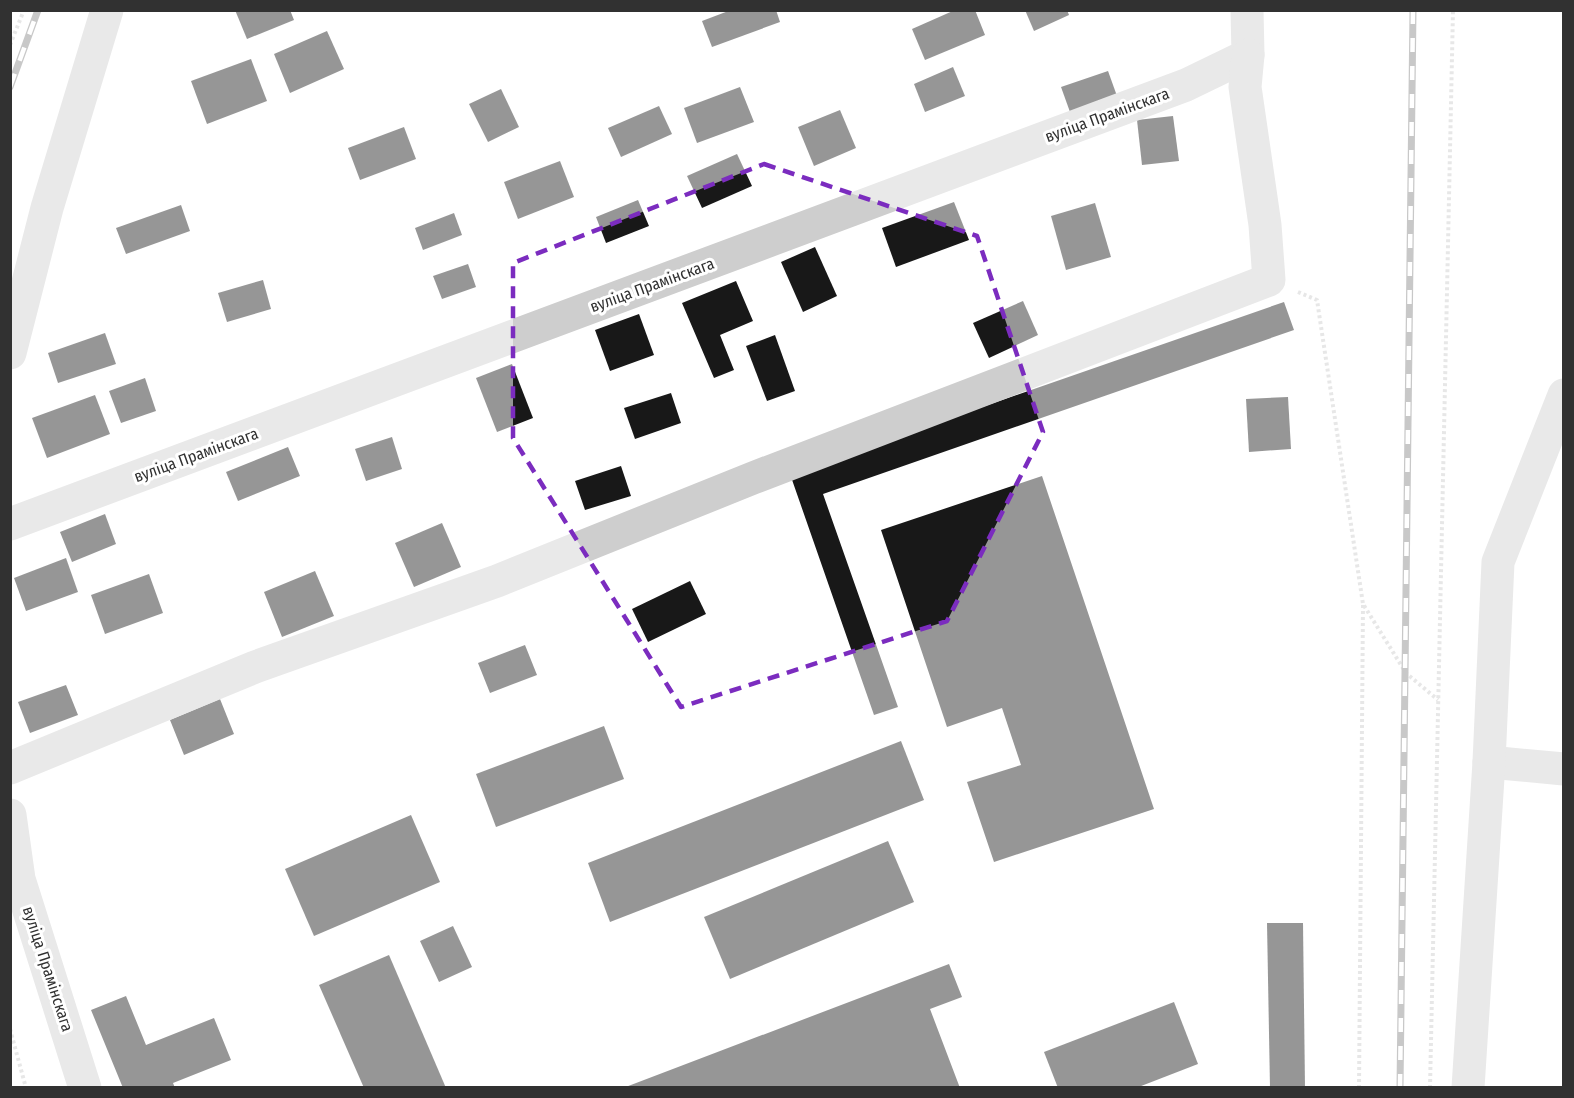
<svg xmlns="http://www.w3.org/2000/svg" width="1574" height="1098" viewBox="0 0 1574 1098" font-family="'Fira Sans Condensed',sans-serif">
<style>
.building{fill:#181818}
.lines{fill:none;stroke-linecap:round;stroke-linejoin:round}
.path{stroke:#cbcbcb;stroke-width:4;stroke-dasharray:3 3;stroke-linecap:butt}
.minor{stroke:#cecece;stroke-width:33}
.rail-casing{stroke:#868686;stroke-width:7}
.rail{stroke:#fff;stroke-width:4.5;stroke-dasharray:14;stroke-linecap:butt}
.marked{fill:none;stroke:#7b2cbf;stroke-width:4.5;stroke-dasharray:12 8;stroke-linejoin:round}
.labels{text-anchor:middle;dominant-baseline:central;stroke-width:6;stroke-linejoin:round;paint-order:stroke}
.street-label{font-size:16px;fill:#313131;stroke:#fff}
</style>
<rect width="100%" height="100%" fill="#fff"/>
<g class="building">
<path d="M235,10H290L294,20L247,39Z"/>
<path d="M731,10H776L780,22L712,47L702,21Z"/>
<path d="M955,10H975L985,35L925,60L912,29Z"/>
<path d="M1025,10H1067L1069,15L1034,31Z"/>
<path d="M327,31L344,69L290,93L274,54Z"/>
<path d="M251,59L267,101L207,124L191,81Z"/>
<path d="M953,67L965,96L925,112L914,84Z"/>
<path d="M1108,71L1117,96L1070,112L1061,87Z"/>
<path d="M740,87L754,122L697,143L684,108Z"/>
<path d="M501,89L519,127L488,142L469,104Z"/>
<path d="M659,106L672,134L621,157L608,128Z"/>
<path d="M840,110L856,148L814,166L798,127Z"/>
<path d="M1173,116L1179,161L1142,165L1137,120Z"/>
<path d="M404,127L416,159L360,180L348,148Z"/>
<path d="M737,154L752,186L702,208L687,176Z"/>
<path d="M560,161L574,197L518,219L504,182Z"/>
<path d="M638,200L649,226L606,243L596,217Z"/>
<path d="M954,202L969,240L896,267L882,228Z"/>
<path d="M1095,203L1111,257L1066,270L1051,216Z"/>
<path d="M181,205L190,231L126,254L116,228Z"/>
<path d="M454,213L462,235L423,250L415,228Z"/>
<path d="M815,247L837,296L803,312L781,262Z"/>
<path d="M468,264L476,287L442,299L433,276Z"/>
<path d="M263,280L271,309L227,322L218,293Z"/>
<path d="M736,281L753,321L720,335L734,370L714,378L682,303Z"/>
<path d="M1023,301L1038,335L989,358L973,323Z"/>
<path d="M1284,302L1294,330L823,494L898,707L874,715L790,474Z"/>
<path d="M639,314L654,355L610,371L595,330Z"/>
<path d="M105,333L116,364L58,383L48,353Z"/>
<path d="M775,335L795,391L767,401L746,346Z"/>
<path d="M512,364L533,418L497,432L476,378Z"/>
<path d="M145,378L156,411L121,423L109,391Z"/>
<path d="M671,393L681,423L635,439L624,408Z"/>
<path d="M95,395L110,434L47,458L32,418Z"/>
<path d="M1288,397L1291,449L1249,452L1246,399Z"/>
<path d="M392,437L402,469L366,481L355,449Z"/>
<path d="M288,447L300,476L238,501L226,472Z"/>
<path d="M621,466L631,496L585,510L575,481Z"/>
<path d="M1042,476L1154,809L994,862L967,782L1021,765L1002,708L947,727L881,530Z"/>
<path d="M105,514L116,544L72,562L60,532Z"/>
<path d="M442,523L461,567L414,587L395,543Z"/>
<path d="M66,558L78,592L26,611L14,578Z"/>
<path d="M315,571L334,616L282,637L264,592Z"/>
<path d="M149,574L163,613L105,634L91,595Z"/>
<path d="M690,581L706,614L648,642L632,609Z"/>
<path d="M525,645L537,675L490,693L478,663Z"/>
<path d="M66,685L78,715L30,733L18,702Z"/>
<path d="M220,699L234,734L184,755L170,720Z"/>
<path d="M604,726L624,779L496,827L476,774Z"/>
<path d="M901,741L924,800L610,922L588,863Z"/>
<path d="M411,815L440,882L314,936L285,869Z"/>
<path d="M888,841L914,902L730,979L704,917Z"/>
<path d="M1267,923H1303L1305,1088H1270Z"/>
<path d="M453,926L472,967L439,982L420,941Z"/>
<path d="M389,955L446,1088H364L319,985Z"/>
<path d="M949,964L962,997L930,1009L960,1088H623Z"/>
<path d="M126,996L146,1045L214,1018L231,1060L173,1083L175,1088H123L91,1010Z"/>
<path d="M1174,1002L1198,1064L1136,1088H1058L1044,1052Z"/>
</g>
<g class="lines">
<g class="path">
<path d="M10,45L24,10"/>
<path d="M1298,292L1317,300L1363,604L1406,673L1438,700"/>
<path d="M10,1029L26,1088"/>
<path d="M1359,1088L1363,605"/>
<path d="M1430,1088L1453,10"/>
</g>
<g class="minor">
<path d="M10,353L47,208L107,10"/>
<path d="M10,524L1186,85L1248,55L1247,10"/>
<path d="M1489,762L1564,769"/>
<path d="M10,768L255,667L497,581L753,478L1269,280L1265,225L1245,87L1248,55"/>
<path d="M10,815L19,879L85,1088"/>
<path d="M1468,1088L1489,762L1498,562L1564,395"/>
</g>
<g class="rail-casing">
<g id="rail">
<path d="M10,87L38,10"/>
<path d="M1400,1088L1413,10"/>
</g>
</g>
<use href="#rail" class="rail"/>
</g>
<path d="M0 0H1574V1098H0ZM764,164L977,236L1043,432L947,621L681,707L513,438V263Z" fill="#fff" fill-opacity=".55" fill-rule="evenodd"/>
<path class="marked" d="M764,164L977,236L1043,432L947,621L681,707L513,438V263Z"/>
<g class="labels">
<g class="street-label">
<text transform="translate(1107 115) rotate(-20)">вуліца Прамінскага</text>
<text transform="translate(652 285) rotate(-20)">вуліца Прамінскага</text>
<text transform="translate(196 455) rotate(-20)">вуліца Прамінскага</text>
<text transform="translate(48 969) rotate(72)">вуліца Прамінскага</text>
</g>
</g>
<rect width="1574" height="1098" fill="none" stroke="#313131" stroke-width="24"/>
</svg>
